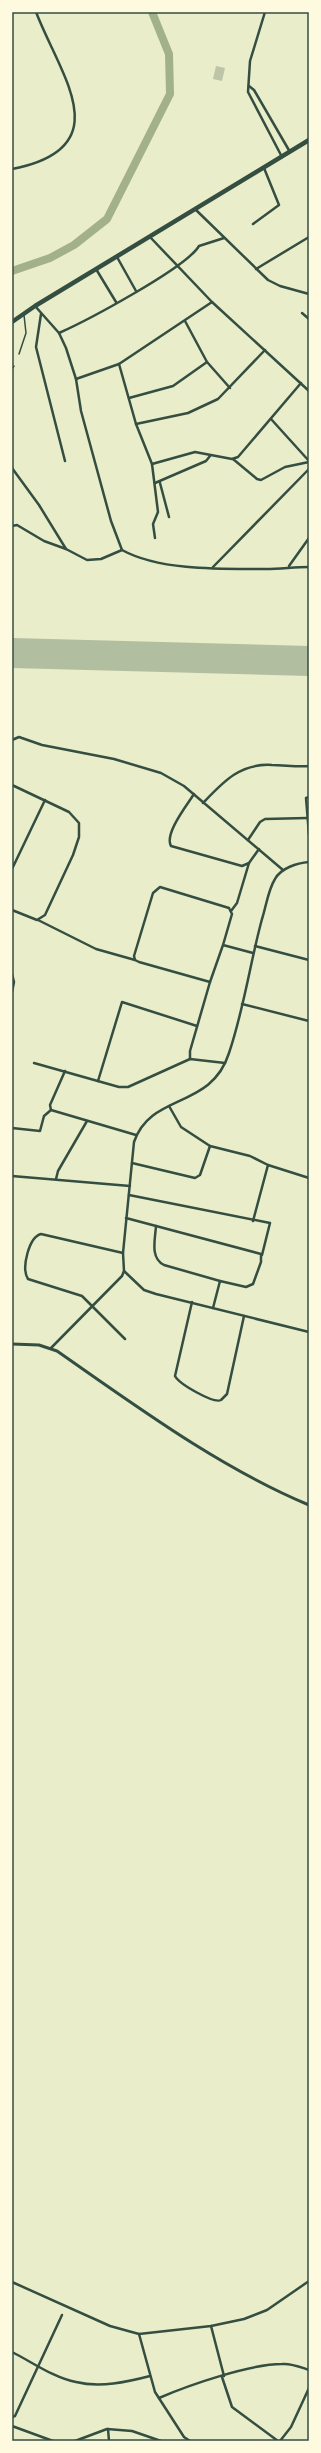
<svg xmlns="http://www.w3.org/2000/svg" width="321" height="2453" viewBox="0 0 321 2453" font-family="'Space Grotesk',sans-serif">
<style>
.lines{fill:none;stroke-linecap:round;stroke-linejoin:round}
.river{stroke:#a3b18a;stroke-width:8}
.runway{stroke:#b2bea0;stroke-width:30}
.building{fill:#bcc5a7}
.service{stroke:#344e41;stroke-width:1.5}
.minor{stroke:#344e41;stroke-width:2.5}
.tertiary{stroke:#344e41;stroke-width:3}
.trunk{stroke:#344e41;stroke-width:4.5}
.neatline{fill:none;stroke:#344e41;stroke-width:1.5}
</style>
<rect width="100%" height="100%" fill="#e9edc9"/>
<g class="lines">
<path class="river" d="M12,271L50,258L74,245L107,219L170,94L169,54L152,12"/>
<path class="runway" d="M12,653L309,661"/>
</g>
<path class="building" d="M216,66L225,68L222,81L213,79Z"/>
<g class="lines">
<g class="service">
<path d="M19,354L26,333L24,315"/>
<path d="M12,369L14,366"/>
</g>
<g class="minor">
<path d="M265,12L250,61L248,92L282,157"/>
<path d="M249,86L254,90L290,152"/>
<path d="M12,169C121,148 60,75 36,12"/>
<path d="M195,209L268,280L280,286L309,294"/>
<path d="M253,224L279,205L264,168"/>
<path d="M150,237L212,302L309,391"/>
<path d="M117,257L136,291"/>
<path d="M96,269L116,302"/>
<path d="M256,269L309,237"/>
<path d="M35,306L59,333L66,348L76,379L81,411L111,521L122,550C160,571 223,569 266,569C281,569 294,567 309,567"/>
<path d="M302,313L309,319"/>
<path d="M41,314L36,347L65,461"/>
<path d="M59,333C86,321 186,268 199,246L224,238"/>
<path d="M207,362L230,388"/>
<path d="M119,364L136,424L152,464L195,452L232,459L238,457L301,383"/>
<path d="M76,379L119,364L212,302"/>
<path d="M129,398L173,386L207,362L185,321"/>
<path d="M271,419L309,461"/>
<path d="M136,424L188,413L218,399L265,350"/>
<path d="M233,459L257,479L261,480L285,467L309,462"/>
<path d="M152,464L158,512L153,524L155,538"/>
<path d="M12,468L39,505L66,549"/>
<path d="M155,483L206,461L210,456"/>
<path d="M160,483L169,517"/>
<path d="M12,526L17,525L44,541L66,549L87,560L101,559L122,550"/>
<path d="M289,566L309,538"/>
<path d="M213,567L309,469"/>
<path d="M12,740L19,737L42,745L114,759L161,773L184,786L283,870"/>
<path d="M12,785L69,812L79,823V837L73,855L45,915L37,920L12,910"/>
<path d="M194,794C187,805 164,834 171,846L242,866L249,863L259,849"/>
<path d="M309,797L306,798L309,835"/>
<path d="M203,803C223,782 240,763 272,765C284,765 297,767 309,766"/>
<path d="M248,840L260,822L265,819L307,818"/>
<path d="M12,869L45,800"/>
<path d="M231,911L237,903L249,863"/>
<path d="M38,920L96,949L135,960"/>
<path d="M223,945L232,914L229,908L160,887L153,893L134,956L135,960L139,962L210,982L223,945L253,953"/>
<path d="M255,946L309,960"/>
<path d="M12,974L14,982L12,992"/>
<path d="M242,1004L309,1021"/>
<path d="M190,1059V1051L210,982"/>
<path d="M34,1063L119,1087H128L190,1059L225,1063"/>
<path d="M65,1071L50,1105L51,1110L136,1135"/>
<path d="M98,1081L122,1002L197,1026"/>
<path d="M169,1106L181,1127L210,1146L250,1156L268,1165L309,1178"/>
<path d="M12,1128L40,1131L44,1116L51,1110"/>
<path d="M132,1163L195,1178L200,1175L210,1146"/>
<path d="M12,1176L130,1186"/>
<path d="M56,1179L58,1171L87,1121"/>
<path d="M129,1195L270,1223L262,1255"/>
<path d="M126,1218L261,1254V1262L253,1284L246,1287L220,1281L213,1308"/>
<path d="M253,1221L268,1165"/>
<path d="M156,1226C155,1240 150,1258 164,1265L220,1281"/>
<path d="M123,1253L41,1234C29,1237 21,1268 28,1279L82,1296L125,1339"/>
<path d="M124,1271L144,1290L156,1294L309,1332"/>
<path d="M192,1302L175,1376C179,1384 214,1404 221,1400L227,1394L244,1316"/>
<path d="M51,1348L122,1276L124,1271L123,1253L134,1142C151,1092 211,1110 229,1053C244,1009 250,963 262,919C266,907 268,890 275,879C281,868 297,863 309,862"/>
<path d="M12,2282L110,2326L139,2334L211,2326L244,2319L267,2310L309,2281"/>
<path d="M211,2326L224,2376"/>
<path d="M139,2334L155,2392L184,2437L190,2441"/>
<path d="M12,2352C32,2362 54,2378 76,2382C100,2388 127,2382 150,2376"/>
<path d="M222,2377L232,2407L278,2441"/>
<path d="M159,2398C189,2385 250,2364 282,2364C291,2363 300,2367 309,2370"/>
<path d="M12,2417L15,2416L62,2315"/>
<path d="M12,2426L53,2441"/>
<path d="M108,2429L109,2441"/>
<path d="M75,2441L107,2429L132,2431L161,2441"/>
<path d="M280,2441L291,2427L309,2388"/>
</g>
<path class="tertiary" d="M12,1344L39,1345L57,1351C136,1406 220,1468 309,1505"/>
<path class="trunk" d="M12,322L35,306L309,140"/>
</g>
<rect width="321" height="2453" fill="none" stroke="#fefae0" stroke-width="26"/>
<rect x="13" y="13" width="295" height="2427" class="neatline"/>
</svg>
